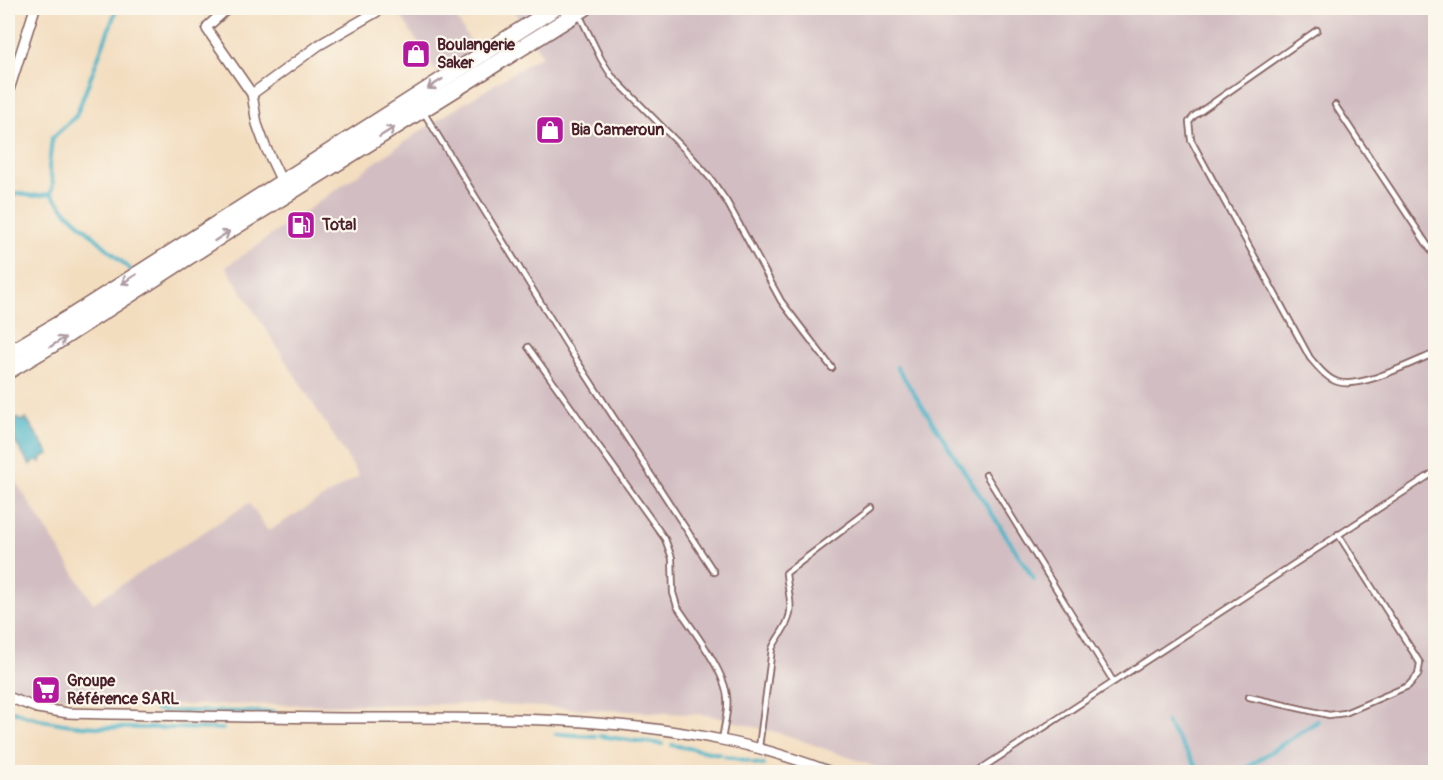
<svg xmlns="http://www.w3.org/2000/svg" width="1443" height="780" viewBox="0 0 1443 780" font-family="Pangolin,sans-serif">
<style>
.industrial{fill:#d2bec2}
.water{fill:#47b2c6;stroke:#486878;stroke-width:1.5}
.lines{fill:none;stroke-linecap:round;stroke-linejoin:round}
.stream{stroke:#47b2c6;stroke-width:4}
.service-casing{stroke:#85625f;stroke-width:8}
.minor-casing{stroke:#85625f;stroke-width:12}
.primary-casing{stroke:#85625f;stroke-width:18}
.service{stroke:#fff;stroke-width:4.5}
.minor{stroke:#fff;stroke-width:9}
.primary{stroke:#fff;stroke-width:15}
.oneway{stroke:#ae9aa0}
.labels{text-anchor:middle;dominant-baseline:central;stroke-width:4.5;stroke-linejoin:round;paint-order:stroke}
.poi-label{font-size:16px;font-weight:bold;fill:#4a1f2b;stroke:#fbf7ec;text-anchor:start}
</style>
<rect width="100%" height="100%" fill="#fbf7ec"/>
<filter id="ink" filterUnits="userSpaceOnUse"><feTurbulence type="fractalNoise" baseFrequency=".0167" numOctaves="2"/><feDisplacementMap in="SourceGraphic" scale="12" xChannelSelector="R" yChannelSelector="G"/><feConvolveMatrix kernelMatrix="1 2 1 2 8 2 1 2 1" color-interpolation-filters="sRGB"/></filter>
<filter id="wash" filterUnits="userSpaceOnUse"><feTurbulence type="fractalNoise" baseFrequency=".008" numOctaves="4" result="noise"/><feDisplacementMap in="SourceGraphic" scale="24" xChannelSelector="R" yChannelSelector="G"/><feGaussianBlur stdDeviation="1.35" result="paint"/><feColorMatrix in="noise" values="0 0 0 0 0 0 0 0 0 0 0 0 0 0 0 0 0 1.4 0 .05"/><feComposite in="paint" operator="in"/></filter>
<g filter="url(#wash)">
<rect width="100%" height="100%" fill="#f3ddbf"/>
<g class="industrial">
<path d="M396,8H450L475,49L438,75Z"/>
<path d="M512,8H1435V772H890L786,735L708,715L483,704L164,705L24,694L8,685V469L93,603L249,503L268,531L359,476L226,267L420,131L542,55Z"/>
</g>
<path class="water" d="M17,418L21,421L26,418L49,454L42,457L41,462L36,461L30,465L8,431L11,427L12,420Z"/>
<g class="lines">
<g class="stream">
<path d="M51,194L67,212L132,271V274"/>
<path d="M51,194L53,183L49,168L52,138L76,116L117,8"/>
<path d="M8,200L17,193L32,196L51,194"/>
<path d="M897,367L1034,579"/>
<path d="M8,689L53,703"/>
<path d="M155,710L166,711"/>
<path d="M13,711C61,730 116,728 166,728"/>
<path d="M170,711L273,712"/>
<path d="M1166,722L1200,772"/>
<path d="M169,728L223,729"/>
<path d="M556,734L595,736"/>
<path d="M600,736L636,741"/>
<path d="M637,741L662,744"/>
<path d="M672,745L720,754"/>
<path d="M725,756L749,761"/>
<path d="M753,763L764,765"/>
<path d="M821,764L848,772"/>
<path d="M1240,772L1318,721"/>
</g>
</g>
</g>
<g filter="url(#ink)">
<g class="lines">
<g class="service-casing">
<g id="service">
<path d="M579,14L601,59L611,75L690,155L711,179L727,202L781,301L832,368"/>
<path d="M8,21L11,8"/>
<path d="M1317,30L1194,116L1189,122L1191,140L1310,358C1318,367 1327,379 1338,382C1362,389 1412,362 1436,353"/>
<path d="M1335,105L1436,258"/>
<path d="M424,113L570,350L714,572"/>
<path d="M528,347L665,539L672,558L673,593L677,606C692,629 725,671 727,697C729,710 724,726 722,740"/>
<path d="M986,475L1113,681"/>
<path d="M1249,697L1329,715L1345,713L1408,686L1418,675L1420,663L1338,534"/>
<path d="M759,747L772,649C776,639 784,631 788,620C794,606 787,588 786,573L872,508"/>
<path d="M976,772L1436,471"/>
</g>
</g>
<g class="minor-casing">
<g id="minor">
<path d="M228,8L208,26L207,29L252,94L257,124L265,146L284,186"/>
<path d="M8,93L35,8"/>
<path d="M252,94L319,45L383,8"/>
<path d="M8,697L37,708L68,713C164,715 260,718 355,718C477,718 602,715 722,740C759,747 796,759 831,772"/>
</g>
</g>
<g class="primary-casing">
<g id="primary">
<path d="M8,354L72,316L555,8"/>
<path d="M8,371L55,343L230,230L585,8"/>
</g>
</g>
<use href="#service" class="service"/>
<use href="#minor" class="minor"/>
<use href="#primary" class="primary"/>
</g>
<defs><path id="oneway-shaft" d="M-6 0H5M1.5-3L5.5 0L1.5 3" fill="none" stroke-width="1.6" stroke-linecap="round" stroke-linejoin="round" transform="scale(1.5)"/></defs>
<g class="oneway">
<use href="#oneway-shaft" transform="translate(435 84) rotate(147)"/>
<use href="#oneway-shaft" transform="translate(387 132) rotate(-32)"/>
<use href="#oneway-shaft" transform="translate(222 236) rotate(-33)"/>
<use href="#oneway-shaft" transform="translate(129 279) rotate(148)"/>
<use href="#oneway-shaft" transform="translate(58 342) rotate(-32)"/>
</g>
</g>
<defs>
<g id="shop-square" transform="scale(1.5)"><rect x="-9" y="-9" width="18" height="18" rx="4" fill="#b5179e" stroke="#fbf7ec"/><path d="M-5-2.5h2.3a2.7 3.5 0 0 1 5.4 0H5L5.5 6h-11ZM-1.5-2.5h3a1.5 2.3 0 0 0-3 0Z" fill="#fff"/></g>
<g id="fuel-square" transform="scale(1.5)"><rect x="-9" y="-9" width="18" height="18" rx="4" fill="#b5179e" stroke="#fbf7ec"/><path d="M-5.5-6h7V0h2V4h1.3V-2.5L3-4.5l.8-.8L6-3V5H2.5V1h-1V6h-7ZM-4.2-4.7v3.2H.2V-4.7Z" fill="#fff"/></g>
<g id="supermarket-square" transform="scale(1.5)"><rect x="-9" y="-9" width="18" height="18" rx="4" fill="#b5179e" stroke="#fbf7ec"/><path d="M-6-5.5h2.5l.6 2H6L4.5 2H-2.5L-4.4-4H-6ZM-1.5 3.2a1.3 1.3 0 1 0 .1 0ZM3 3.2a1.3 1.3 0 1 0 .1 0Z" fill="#fff"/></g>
</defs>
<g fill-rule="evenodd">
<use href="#shop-square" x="416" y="54"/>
<use href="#shop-square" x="550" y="130"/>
<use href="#fuel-square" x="301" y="225"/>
<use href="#supermarket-square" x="46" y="690"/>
</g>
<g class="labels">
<g class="poi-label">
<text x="437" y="45">Boulangerie<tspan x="437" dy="18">Saker</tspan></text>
<text x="571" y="130">Bia Cameroun</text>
<text x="322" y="225">Total</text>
<text x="67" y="681">Groupe<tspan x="67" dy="18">Référence SARL</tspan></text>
</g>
</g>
<rect width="1443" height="780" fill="none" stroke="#fbf7ec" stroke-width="30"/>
</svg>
